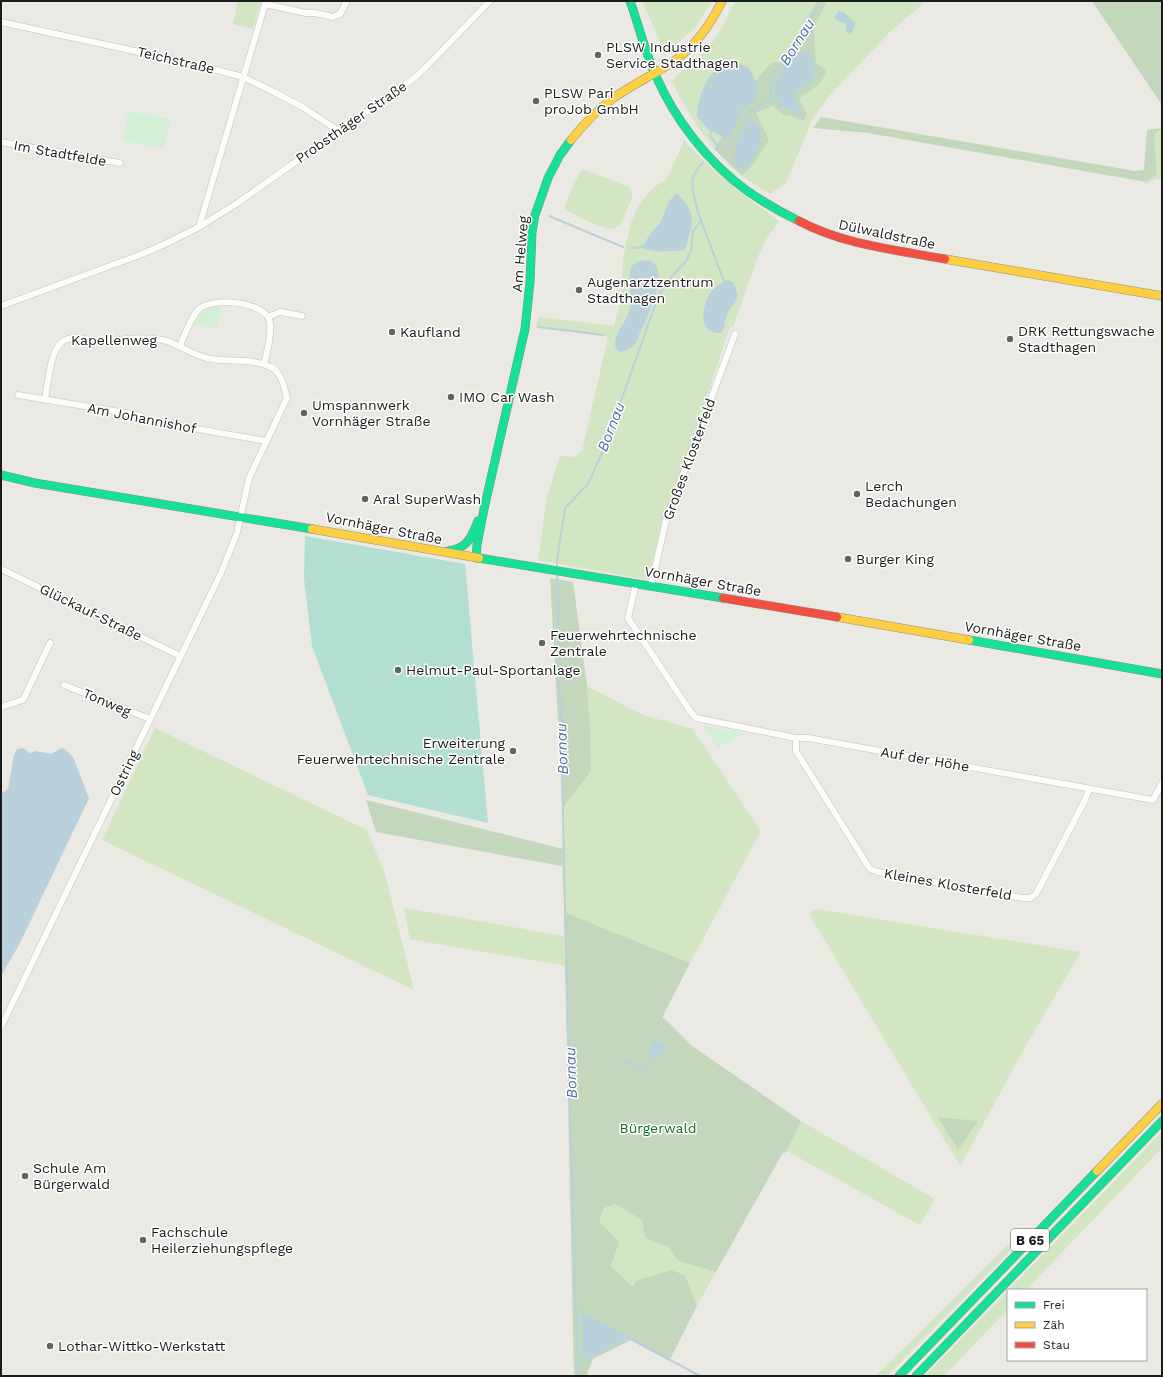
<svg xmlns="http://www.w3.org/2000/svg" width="1163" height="1377" viewBox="0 0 1163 1377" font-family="'Work Sans',sans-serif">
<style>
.grass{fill:#d3e6c4}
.forest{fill:#c2d7bb}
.park{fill:#d3f0d6}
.pitch{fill:#b2dfd1}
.water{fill:#bad0db}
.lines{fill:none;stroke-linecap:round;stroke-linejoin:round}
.stream{stroke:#bad0db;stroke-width:2}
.street-casing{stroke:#c2c2c0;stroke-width:7}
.fast-casing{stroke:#8e927e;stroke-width:9}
.slow-casing{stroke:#8e927e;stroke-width:9}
.jam-casing{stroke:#8e927e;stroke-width:9}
.street{stroke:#fcfcfb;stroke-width:6}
.fast{stroke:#16e098;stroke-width:8}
.slow{stroke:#ffcf43;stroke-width:8}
.jam{stroke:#f24e42;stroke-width:8}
.poi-dot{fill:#636361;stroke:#fff;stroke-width:1.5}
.labels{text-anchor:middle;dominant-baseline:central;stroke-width:3;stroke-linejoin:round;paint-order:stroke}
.shield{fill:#fff;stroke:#5f5f5f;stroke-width:1}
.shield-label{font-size:13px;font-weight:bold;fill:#1b1b1b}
.poi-label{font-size:14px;fill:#1b1b1b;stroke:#fff;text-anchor:start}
.street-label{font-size:14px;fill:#1b1b1b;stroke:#fff}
.park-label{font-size:14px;fill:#127125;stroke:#fff}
.water-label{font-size:15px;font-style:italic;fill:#4f6fa4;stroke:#fff}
</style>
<rect width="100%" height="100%" fill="#eae9e4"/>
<g class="grass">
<path d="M238,1H261L253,29L233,24Z"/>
<path d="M642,1H712L696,27L664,55L655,30Z"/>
<path d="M735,1H817L783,62L746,101L714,149C697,127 684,106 672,82C680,70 692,64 702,54C718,38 726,21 735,1Z"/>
<path d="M827,1H926L891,31L830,95L812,120L786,183L770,194L742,176L753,165L756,113L772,106L785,116L788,115L804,121L807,114L799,98L816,87L826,70L816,63L814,27Z"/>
<path d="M1162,128V180L1156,179L1143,185L1157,174L1154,134Z"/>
<path d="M684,140C711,171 746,196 779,221L765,241L758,257L733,327H730L688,452L661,525L648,580L538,560L547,497L560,456L574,457L582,451L608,337L536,327L538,317L614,326L620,303L623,259L630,225L637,208L645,197L654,187L665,180L670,173Z"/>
<path d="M582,169L630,187L632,193V198L622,221L619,226L613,229C603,229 573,215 565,209V205L574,184Z"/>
<path d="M587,686L643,715L693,729L761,831L690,963L564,912L562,866L563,808L591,771L590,728Z"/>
<path d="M155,728L367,830L385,874L414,990L102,840Z"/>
<path d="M404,908L564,936L565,966L410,939Z"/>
<path d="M816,909L1081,952L1024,1049L961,1165L956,1159L809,914Z"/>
<path d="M801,1121L935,1199L920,1225L787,1151Z"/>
<path d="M1162,1132V1148L1026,1290H1008V1309L944,1376H925Z"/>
<path d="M615,1204L642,1220L645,1238L669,1247L678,1261L716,1272L697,1306L685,1275L671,1270L638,1280L633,1287L611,1266L599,1221L604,1208Z"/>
<path d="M1025,1228L1030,1231L887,1376H875L920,1333Z"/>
</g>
<g class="forest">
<path d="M817,1H827L814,27L816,63L826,70C824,84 810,91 799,98L807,114L804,121L788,115L785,116L772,106L756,113L769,140L753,165L742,176L714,149L746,101L757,79L771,63L783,62Z"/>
<path d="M1092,1H1162V105Z"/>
<path d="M821,117L1135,171L1144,170L1147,130L1162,128L1154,134L1157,174L1146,182L868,133L813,128Z"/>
<path d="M550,578L573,582L587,686L590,728L591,771L563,808Z"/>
<path d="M366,800L563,849L562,866L376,832Z"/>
<path d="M564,912L690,963L662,1018L665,1019L692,1046L801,1121L787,1151L782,1154L716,1272L678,1261L669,1247L645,1238L642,1220L615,1204L604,1208L599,1221L619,1242L611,1266L633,1287L637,1280L671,1270L685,1275L697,1306L669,1361L631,1340L593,1359L586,1376H574Z"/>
<path d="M938,1117L978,1121L958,1150Z"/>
</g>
<g class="park">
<path d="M128,111L170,119L164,148L123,141Z"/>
<path d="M221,305L217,329L193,325C202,310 203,307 221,305Z"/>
<path d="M703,726L745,733L717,748Z"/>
</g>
<path class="pitch" d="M305,536L465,564L488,823L368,795L312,646L304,578Z"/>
<g class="water">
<path d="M839,11L845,13L855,23L854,29L850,34C846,32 845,29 846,24L836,20L835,16Z"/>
<path d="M803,52L810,54C827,90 795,81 795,98C795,104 802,108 803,114L798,115L792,110L779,106C776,99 773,91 775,84C778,74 790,61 797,53Z"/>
<path d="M734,62C737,63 742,64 746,66C753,70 759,89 757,97C754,103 747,104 743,109C736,118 736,131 727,139L709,130L697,117C698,99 705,76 721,66C725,64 730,63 734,62Z"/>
<path d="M749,120C768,124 759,153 751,164C749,167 746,168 743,169L736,166L733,162L739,139Z"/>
<path d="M677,193C698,215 693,223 685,250C672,251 653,254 642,247L651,233L660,223L669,201Z"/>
<path d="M646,260C651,261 654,262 656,266C665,281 648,315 642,329C639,334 637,341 634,345C630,349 624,351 620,352L616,349C612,334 625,325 629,312C634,298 626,281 631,268C634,261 640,261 646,260Z"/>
<path d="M727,280L733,282C744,304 731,301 726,318C723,325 727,325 721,333C700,334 701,313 707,299C711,290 718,284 727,280Z"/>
<path d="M23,748L30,753L36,751L51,754L60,749L62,748L66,750L73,757L89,798L20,943L1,976V794L8,789L14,755L17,749Z"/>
<path d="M655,1041L664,1043L665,1046L662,1054L657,1059H653L648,1054L651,1046Z"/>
<path d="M581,1312L631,1338L583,1361Z"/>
</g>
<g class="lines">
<g class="stream">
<path d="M711,132L710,136L720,149"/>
<path d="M716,149L732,145L742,129L748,113L768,101L771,94L770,80L776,71L786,63L821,1"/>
<path d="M549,216L623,247"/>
<path d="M701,221L724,281"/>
<path d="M632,248L642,247"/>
<path d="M538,327L604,335"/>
<path d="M557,569V561L565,508L588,484L605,446L658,297L666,283L686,261L691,251L693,231L701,221C698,212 690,187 693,178C695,172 699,167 703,162"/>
<path d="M557,574C565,841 567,1109 579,1376"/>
<path d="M625,1061L644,1070"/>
<path d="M629,1338L700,1376"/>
</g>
<g class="street-casing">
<g id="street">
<path d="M265,4L306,13H315L333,17L340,14L347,1"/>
<path d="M1,22L194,64L243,77L274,92L304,108L339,131"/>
<path d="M1,142L120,163"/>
<path d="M199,227L266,1"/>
<path d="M1,306L137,256L163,245L199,227L236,204L413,79L427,66L490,1"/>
<path d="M268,317L280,312L302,316"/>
<path d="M180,346C185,334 190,319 198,310C210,297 262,301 269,319C273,330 267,353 264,364"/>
<path d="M18,395L138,415L152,421L266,441"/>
<path d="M1,569L180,656"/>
<path d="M636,583L628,618L690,711L696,718L796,738H808L1153,800L1162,783"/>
<path d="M651,586L666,520L735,334"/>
<path d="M64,685L150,719"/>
<path d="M1,707L23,700L50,643"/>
<path d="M796,738V751L870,869L878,872L1023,898H1030L1036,894L1085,800L1089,789"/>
<path d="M1,1027L221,573L237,533L249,478L287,398C284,387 282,373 271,367C252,358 231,362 211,359C194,357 180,344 163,340C141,336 124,340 103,341C90,342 73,333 62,342C50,351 48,384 45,399"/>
</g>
</g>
<g class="fast-casing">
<g id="fast">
<path d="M630,1C639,26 645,52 656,76C675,120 708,162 746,190C763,202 780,212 799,221"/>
<path d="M1,475L35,483L312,529"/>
<path d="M448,551C468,548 471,538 478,521"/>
<path d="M476,558L477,545L484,509L525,329L530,282L532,232L535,215L548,178L560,155L571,140"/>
<path d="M479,558L723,598"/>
<path d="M969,640L1162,674"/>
<path d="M899,1376L1097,1171"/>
<path d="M916,1376L1162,1121"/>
</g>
</g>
<g class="slow-casing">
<g id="slow">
<path d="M571,140C583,125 596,111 612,99C630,86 651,76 670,64C694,48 710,26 722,1"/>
<path d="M945,259L1162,296"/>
<path d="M312,529L479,558"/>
<path d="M837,617L969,640"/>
<path d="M1097,1171L1162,1104"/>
</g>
</g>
<g class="jam-casing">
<g id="jam">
<path d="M799,221C844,245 896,250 945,259"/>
<path d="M723,598L837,617"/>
</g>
</g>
<use href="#street" class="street"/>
<use href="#fast" class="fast"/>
<use href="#slow" class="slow"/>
<use href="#jam" class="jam"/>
</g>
<g class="poi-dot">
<circle cx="598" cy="55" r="4"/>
<circle cx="536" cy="101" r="4"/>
<circle cx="579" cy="290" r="4"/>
<circle cx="392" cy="332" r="4"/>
<circle cx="1010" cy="339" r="4"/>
<circle cx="451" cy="397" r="4"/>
<circle cx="304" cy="413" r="4"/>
<circle cx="857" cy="494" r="4"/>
<circle cx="365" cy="499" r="4"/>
<circle cx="848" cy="559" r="4"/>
<circle cx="542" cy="643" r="4"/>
<circle cx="398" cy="670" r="4"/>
<circle cx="513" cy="751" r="4"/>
<circle cx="25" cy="1176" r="4"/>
<circle cx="143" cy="1240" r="4"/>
<circle cx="50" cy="1346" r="4"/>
</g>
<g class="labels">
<rect class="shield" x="1011" y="1229" width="38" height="22" rx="3"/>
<g class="shield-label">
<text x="1030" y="1240">B 65</text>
</g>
<g class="poi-label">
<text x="606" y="47">PLSW Industrie<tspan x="606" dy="16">Service Stadthagen</tspan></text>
<text x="544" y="93">PLSW Pari<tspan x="544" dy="16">proJob GmbH</tspan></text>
<text x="587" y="282">Augenarztzentrum<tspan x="587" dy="16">Stadthagen</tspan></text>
<text x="1018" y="331">DRK Rettungswache<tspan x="1018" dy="16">Stadthagen</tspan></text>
<text x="400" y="332">Kaufland</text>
<text x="459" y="397">IMO Car Wash</text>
<text x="312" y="405">Umspannwerk<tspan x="312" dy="16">Vornhäger Straße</tspan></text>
<text x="865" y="486">Lerch<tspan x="865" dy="16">Bedachungen</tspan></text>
<text x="373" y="499">Aral SuperWash</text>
<text x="856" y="559">Burger King</text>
<text x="550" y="635">Feuerwehrtechnische<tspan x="550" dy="16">Zentrale</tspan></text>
<text x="406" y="670">Helmut-Paul-Sportanlage</text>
<text x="505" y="743" text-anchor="end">Erweiterung<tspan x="505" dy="16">Feuerwehrtechnische Zentrale</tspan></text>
<text x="33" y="1168">Schule Am<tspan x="33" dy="16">Bürgerwald</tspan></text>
<text x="151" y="1232">Fachschule<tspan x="151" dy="16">Heilerziehungspflege</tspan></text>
<text x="58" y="1346">Lothar-Wittko-Werkstatt</text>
</g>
<g class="street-label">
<text transform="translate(176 60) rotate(13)">Teichstraße</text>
<text transform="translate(351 122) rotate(-35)">Probsthäger Straße</text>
<text transform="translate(60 153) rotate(10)">Im Stadtfelde</text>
<text transform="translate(887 234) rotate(12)">Dülwaldstraße</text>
<text transform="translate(520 254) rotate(-85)">Am Helweg</text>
<text x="114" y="340">Kapellenweg</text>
<text transform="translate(142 418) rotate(11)">Am Johannishof</text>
<text transform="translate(689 459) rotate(-70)">Großes Klosterfeld</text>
<text transform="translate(384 528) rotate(11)">Vornhäger Straße</text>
<text transform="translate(703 581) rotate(10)">Vornhäger Straße</text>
<text transform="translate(91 612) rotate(26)">Glückauf-Straße</text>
<text transform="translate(1023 636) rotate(10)">Vornhäger Straße</text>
<text transform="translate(107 702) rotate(23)">Tonweg</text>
<text transform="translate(925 759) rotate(10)">Auf der Höhe</text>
<text transform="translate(124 773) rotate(-64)">Ostring</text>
<text transform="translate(948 884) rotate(10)">Kleines Klosterfeld</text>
</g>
<g class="park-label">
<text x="658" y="1128">Bürgerwald</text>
</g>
<g class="water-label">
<text transform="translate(797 42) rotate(-58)">Bornau</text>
<text transform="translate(611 427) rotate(-69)">Bornau</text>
<text transform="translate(562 749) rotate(-92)">Bornau</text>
<text transform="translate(571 1073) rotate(-92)">Bornau</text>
</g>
</g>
<rect width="1163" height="1377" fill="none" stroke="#1b1b1b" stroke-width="4"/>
<rect x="1007" y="1289" width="140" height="72" fill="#ffffff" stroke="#a4a4a4"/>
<rect x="1015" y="1302" width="20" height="6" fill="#16e098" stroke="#a4a4a4"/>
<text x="1043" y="1309" font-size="12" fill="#1b1b1b">Frei</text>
<rect x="1015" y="1322" width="20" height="6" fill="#ffcf43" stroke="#a4a4a4"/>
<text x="1043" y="1329" font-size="12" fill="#1b1b1b">Zäh</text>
<rect x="1015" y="1342" width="20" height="6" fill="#f24e42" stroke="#a4a4a4"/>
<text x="1043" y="1349" font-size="12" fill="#1b1b1b">Stau</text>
</svg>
